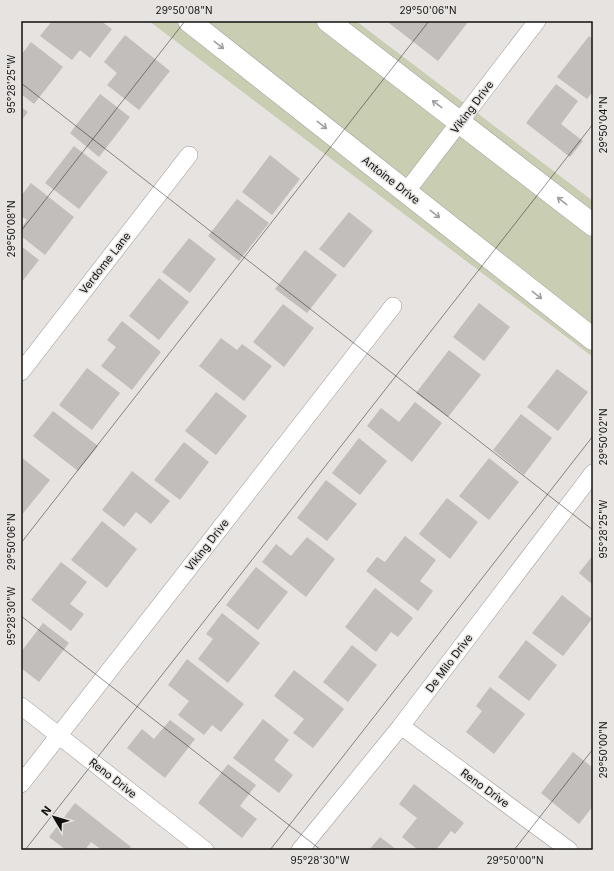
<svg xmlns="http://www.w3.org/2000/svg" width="614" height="871" viewBox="0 0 614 871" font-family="Inter,sans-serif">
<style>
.green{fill:#c9cdb2}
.building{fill:#c1bebc}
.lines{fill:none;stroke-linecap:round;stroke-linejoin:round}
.street-casing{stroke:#9c9997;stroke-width:18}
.secondary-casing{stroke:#9c9997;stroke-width:23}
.street{stroke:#fff;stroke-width:17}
.secondary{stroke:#fff;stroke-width:22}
.oneway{stroke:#9f9f9f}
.ticks{fill:none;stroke:#10100f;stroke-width:1;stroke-opacity:0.45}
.labels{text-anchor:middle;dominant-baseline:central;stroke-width:3;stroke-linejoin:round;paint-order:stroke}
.street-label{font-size:11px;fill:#10100f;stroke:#e6e3e1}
.neatline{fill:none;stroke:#10100f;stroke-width:1.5}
.ticks-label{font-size:10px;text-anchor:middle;fill:#10100f}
</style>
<rect width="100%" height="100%" fill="#e6e3e1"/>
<path class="green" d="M149,21H356L593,201V357Z"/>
<g class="building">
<path d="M52,21H101L112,29L90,58L80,50L72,60L40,36Z"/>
<path d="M390,21H425L427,22L428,21H466L468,22L438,61L389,23Z"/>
<path d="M125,35L170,71L139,110L107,85L117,73L104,62Z"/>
<path d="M589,36L593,39V91L587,99L557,77Z"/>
<path d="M31,42L63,67L34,104L21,94V55Z"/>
<path d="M556,84L578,101L561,124L583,141L570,157L526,123Z"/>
<path d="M100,94L130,117L99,157L70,133Z"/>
<path d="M21,107L28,112L21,121Z"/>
<path d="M74,146L108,172L79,209L45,183Z"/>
<path d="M270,155L300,179L272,215L242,192Z"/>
<path d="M31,183L74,217L45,255L21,236V228L27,220L21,216V196Z"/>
<path d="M237,199L269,223L239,261L208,236Z"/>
<path d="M349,212L373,231L344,268L319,249Z"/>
<path d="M189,238L216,259L190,293L162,272Z"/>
<path d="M21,246L39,260L21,283Z"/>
<path d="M305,250L337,275L307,313L275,289Z"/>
<path d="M159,278L189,302L159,340L129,316Z"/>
<path d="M479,303L510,327L484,361L453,337Z"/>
<path d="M283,304L314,328L284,367L253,342Z"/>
<path d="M122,321L161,352L132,390L101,366L116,347L107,340Z"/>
<path d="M221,338L237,350L242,344L272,366L244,401L199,366Z"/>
<path d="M449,350L481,375L448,417L416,393Z"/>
<path d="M87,368L120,393L92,430L59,405Z"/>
<path d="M557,369L588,392L558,431L527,407Z"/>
<path d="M216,392L247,416L216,455L185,431Z"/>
<path d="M415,402L442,423L412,462L367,426L381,408L399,422Z"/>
<path d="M53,411L98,446L78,471L33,436Z"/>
<path d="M521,414L552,438L524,475L493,450Z"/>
<path d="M359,438L387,461L360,495L332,473Z"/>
<path d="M184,442L209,462L180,500L154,480Z"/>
<path d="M21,457L50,480L21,516Z"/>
<path d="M489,458L519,482L489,520L459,496Z"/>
<path d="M132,471L170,501L151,524L136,512L124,527L102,510Z"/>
<path d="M326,480L357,504L327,541L297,518Z"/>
<path d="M447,498L478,522L450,559L419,534Z"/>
<path d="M102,521L137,549L107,588L71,560Z"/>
<path d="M405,536L436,560L420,581L433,591L418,611L366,571L377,557L385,562Z"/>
<path d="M307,537L335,559L306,597L262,562L276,544L291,556Z"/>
<path d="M593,555V585L579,573Z"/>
<path d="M61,562L87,582L70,604L84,614L71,631L31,600Z"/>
<path d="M256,567L288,592L258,630L226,605Z"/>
<path d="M375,588L413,618L398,637L391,632L376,652L345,627Z"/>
<path d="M562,595L592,619L563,656L532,633Z"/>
<path d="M222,613L260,643L228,683L198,659L213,639L206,634Z"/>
<path d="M43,623L69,643L39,682L21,668V652Z"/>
<path d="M526,640L557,665L529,701L498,677Z"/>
<path d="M352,645L377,665L348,702L323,682Z"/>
<path d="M187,659L244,704L221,732L212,725L204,735L178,715L189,701L168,685Z"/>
<path d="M294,670L344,709L313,748L293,733L304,719L274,696Z"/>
<path d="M490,687L525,714L494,754L466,732L482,711L476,706Z"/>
<path d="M263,719L289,740L274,760L293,775L279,793L233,758Z"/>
<path d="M170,720L195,739L165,778L127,748L142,729L154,739Z"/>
<path d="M573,752L593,768V806L579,824L541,793Z"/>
<path d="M228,764L256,785L240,806L257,819L242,838L198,803Z"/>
<path d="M414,784L464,823L455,834L451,831L436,850H418L402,837L417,818L399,804Z"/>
<path d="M75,803L131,847L128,850H102L91,842L85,850H66L49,837Z"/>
<path d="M380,837L397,850H369Z"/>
</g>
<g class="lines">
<g class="street-casing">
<g id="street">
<path d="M406,192L537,21"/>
<path d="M21,372L189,155"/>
<path d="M21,706L205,850"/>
<path d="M401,726L569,850"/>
<path d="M21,784L393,306"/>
<path d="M300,850L401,726L593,473"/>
</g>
</g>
<g class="secondary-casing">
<g id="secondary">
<path d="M189,21L593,339"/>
<path d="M328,21L593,225"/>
</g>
</g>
<use href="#street" class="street"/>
<use href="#secondary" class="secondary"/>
</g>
<defs><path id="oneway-shaft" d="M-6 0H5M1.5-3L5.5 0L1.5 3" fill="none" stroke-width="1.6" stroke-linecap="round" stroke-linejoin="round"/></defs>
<g class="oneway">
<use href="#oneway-shaft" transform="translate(219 45) rotate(38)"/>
<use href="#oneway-shaft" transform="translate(437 104) rotate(-143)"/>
<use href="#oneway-shaft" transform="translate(322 125) rotate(38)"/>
<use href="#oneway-shaft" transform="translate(562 201) rotate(-142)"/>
<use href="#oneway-shaft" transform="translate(435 214) rotate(38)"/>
<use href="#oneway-shaft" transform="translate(537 295) rotate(38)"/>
</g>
<path class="ticks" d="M21,83L593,530M21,231L185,21M21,543L429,21M21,616L321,850M25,850L593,124M270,850L593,436M514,850L593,749"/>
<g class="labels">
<g class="street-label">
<text transform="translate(472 107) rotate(-53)">Viking Drive</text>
<text transform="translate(391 180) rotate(38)">Antoine Drive</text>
<text transform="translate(105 263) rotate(-52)">Verdome Lane</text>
<text transform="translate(207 545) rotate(-52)">Viking Drive</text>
<text transform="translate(449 663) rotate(-53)">De Milo Drive</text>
<text transform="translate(113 778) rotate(38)">Reno Drive</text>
<text transform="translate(485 788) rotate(36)">Reno Drive</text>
</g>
</g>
<rect width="614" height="871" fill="none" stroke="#e6e3e1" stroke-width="44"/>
<g transform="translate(54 817) rotate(308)" stroke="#e6e3e1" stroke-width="3" paint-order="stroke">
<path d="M0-3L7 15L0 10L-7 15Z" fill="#10100f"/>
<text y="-6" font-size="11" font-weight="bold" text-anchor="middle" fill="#10100f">N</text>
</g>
<rect x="22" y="22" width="570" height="827" class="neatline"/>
<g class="ticks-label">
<text x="184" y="14">29°50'08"N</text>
<text x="428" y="14">29°50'06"N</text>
<text transform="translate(11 84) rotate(-90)" y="4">95°28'25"W</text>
<text transform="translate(603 125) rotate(-90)" y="4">29°50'04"N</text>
<text transform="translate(11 229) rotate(-90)" y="4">29°50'08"N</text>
<text transform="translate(603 437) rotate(-90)" y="4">29°50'02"N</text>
<text transform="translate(603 529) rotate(-90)" y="4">95°28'25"W</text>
<text transform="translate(11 542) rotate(-90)" y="4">29°50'06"N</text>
<text transform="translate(11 616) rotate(-90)" y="4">95°28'30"W</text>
<text transform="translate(603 750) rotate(-90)" y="4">29°50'00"N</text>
<text x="320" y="864">95°28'30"W</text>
<text x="515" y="864">29°50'00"N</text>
</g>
</svg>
